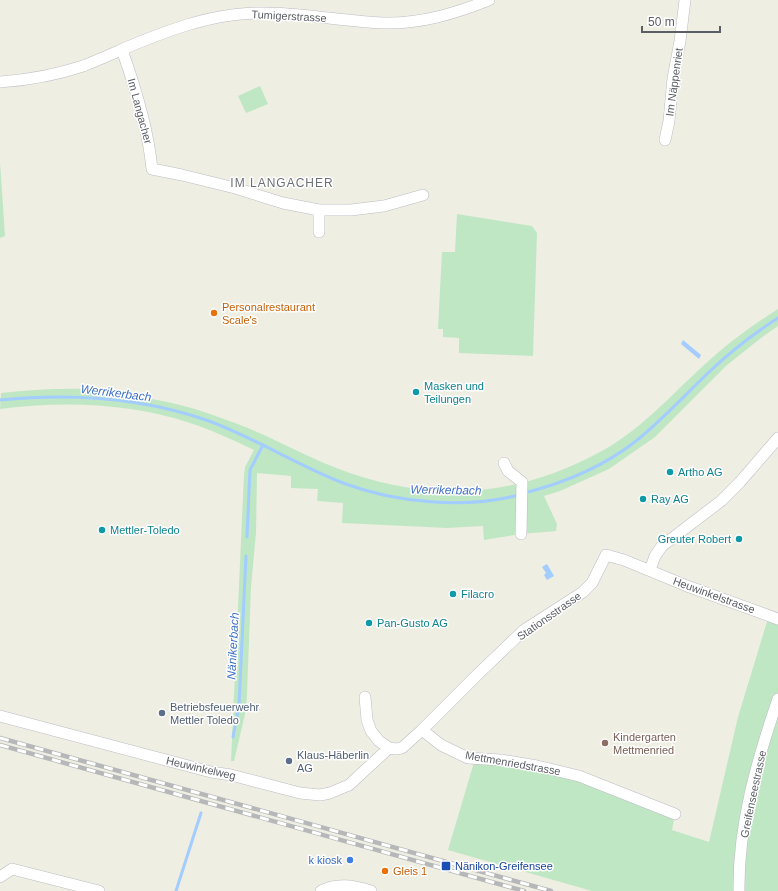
<svg xmlns="http://www.w3.org/2000/svg" width="778" height="891" viewBox="0 0 778 891" font-family="Helvetica,sans-serif">
<style>
.green{fill:#bfe7c4}
.water{fill:#a3ccff}
.lines{fill:none;stroke-linecap:round;stroke-linejoin:round}
.stream{stroke:#a3ccff;stroke-width:3}
.minor-casing{stroke:#bbbcc3;stroke-width:12}
.minor{stroke:#fff;stroke-width:11}
.rail-casing{stroke:#b6b7b8;stroke-width:4.5}
.rail{stroke:#fff;stroke-width:3;stroke-dasharray:9;stroke-linecap:butt}
.food-dot{fill:#e8710a;stroke:#fff;stroke-width:1.5}
.culture-dot{fill:#0f9aa8;stroke:#fff;stroke-width:1.5}
.service-dot{fill:#5c6f8a;stroke:#fff;stroke-width:1.5}
.education-dot{fill:#8d6e63;stroke:#fff;stroke-width:1.5}
.shop-dot{fill:#3f7fe0;stroke:#fff;stroke-width:1.5}
.transit-dot{fill:#1a4fb4;stroke:#fff;stroke-width:1.5}
.labels{text-anchor:middle;dominant-baseline:central;stroke-width:3;stroke-linejoin:round;paint-order:stroke}
.street-label{font-size:11px;fill:#5b5e65;stroke:#fff}
.food-label{font-size:11px;fill:#c56008;stroke:#fff;text-anchor:start}
.culture-label{font-size:11px;fill:#0d838f;stroke:#fff;text-anchor:start}
.service-label{font-size:11px;fill:#4e5e75;stroke:#fff;text-anchor:start}
.education-label{font-size:11px;fill:#785e54;stroke:#fff;text-anchor:start}
.shop-label{font-size:11px;fill:#366cbe;stroke:#fff;text-anchor:end}
.transit-label{font-size:11px;fill:#164399;stroke:#fff;text-anchor:start}
.neighbourhood-label{font-size:12px;letter-spacing:1px;fill:#6c7077;stroke:#fff}
.water-label{font-size:12px;font-style:italic;fill:#4072c8;stroke:#fff}
</style>
<rect width="100%" height="100%" fill="#efeee3"/>
<g class="green">
<path d="M260,86L268,104L246,113L238,96Z"/>
<path d="M0,162L5,236L0,238Z"/>
<path d="M457,214L532,226L537,233L533,356L459,353V338L443,337V329H438L442,252H455Z"/>
<path d="M778,309V326L761,338L727,365L655,437L609,469L560,491L544,496L557,524L556,531L521,534L484,540L483,526L447,528L342,523L343,503L317,501L318,489L291,488V476L257,473L256,533L251,587L247,695L246,710L234,761H231L244,475L245,467L254,450C233,440 212,430 190,423C128,403 64,401 0,409L1,393C29,390 58,388 86,389C95,390 104,389 112,390C122,392 132,395 141,397C159,400 178,404 195,409C213,415 231,421 248,428C277,440 305,456 334,467C424,503 513,499 598,453C639,432 670,396 703,366C727,344 751,326 778,309Z"/>
<path d="M769,615L778,619V891H592L448,850L475,759L537,766L675,814L672,830L709,842L738,717Z"/>
</g>
<g class="water">
<path d="M683,340L701,355L699,359L681,344Z"/>
<path d="M547,564L554,576L547,580L544,575L546,573L542,567Z"/>
</g>
<g class="lines">
<g class="stream">
<path d="M0,400C71,393 141,397 209,421C255,438 297,465 343,483C396,503 465,509 519,495"/>
<path d="M524,493C564,483 603,467 636,441C662,420 685,395 709,372C730,352 753,334 778,318"/>
<path d="M247,537L250,470L263,445"/>
<path d="M233,737L239,705L246,556"/>
<path d="M176,891L201,813"/>
</g>
<g class="minor-casing">
<g id="minor">
<path d="M122,50C136,89 148,128 152,169L182,175L235,188L283,203L319,210H351L384,206L423,195"/>
<path d="M0,82C28,80 56,75 83,66C104,58 124,48 145,40C173,29 201,19 232,15C279,8 335,21 383,23C420,24 454,14 489,0"/>
<path d="M665,140L669,121L673,78L680,41L685,0"/>
<path d="M319,232V210"/>
<path d="M504,463L508,471L522,482L521,534"/>
<path d="M650,570L655,556L662,546L721,501L740,482L778,438"/>
<path d="M365,697L367,720L371,731L379,741L389,748L396,749L402,748L422,730L478,674L524,630L583,592L592,583L606,555L624,560L687,586L778,619"/>
<path d="M0,716L211,772L231,775L300,793L320,795L330,793L349,785L389,748"/>
<path d="M422,730L441,745L468,758L501,760L537,766L579,776L675,814"/>
<path d="M0,877L12,869L99,891"/>
<path d="M321,891C337,882 355,886 371,891"/>
<path d="M739,891C738,826 757,760 778,699"/>
</g>
</g>
<use href="#minor" class="minor"/>
<g class="rail-casing">
<g id="rail">
<path d="M0,738L551,891"/>
<path d="M0,745L524,891"/>
</g>
</g>
<use href="#rail" class="rail"/>
</g>
<g class="food-dot">
<circle cx="214" cy="313" r="4"/>
<circle cx="385" cy="871" r="4"/>
</g>
<g class="culture-dot">
<circle cx="416" cy="392" r="4"/>
<circle cx="670" cy="472" r="4"/>
<circle cx="643" cy="499" r="4"/>
<circle cx="102" cy="530" r="4"/>
<circle cx="739" cy="539" r="4"/>
<circle cx="453" cy="594" r="4"/>
<circle cx="369" cy="623" r="4"/>
</g>
<g class="service-dot">
<circle cx="162" cy="713" r="4"/>
<circle cx="289" cy="761" r="4"/>
</g>
<circle class="education-dot" cx="605" cy="743" r="4"/>
<circle class="shop-dot" cx="350" cy="860" r="4"/>
<rect class="transit-dot" x="441" y="861" width="10" height="10" rx="2"/>
<g class="labels">
<g class="street-label">
<text transform="translate(289 16) rotate(3)">Tumigerstrasse</text>
<text transform="translate(674 82) rotate(-82)">Im Näppenriet</text>
<text transform="translate(140 111) rotate(75)">Im Langacher</text>
<text transform="translate(714 595) rotate(20)">Heuwinkelstrasse</text>
<text transform="translate(549 616) rotate(-35)">Stationsstrasse</text>
<text transform="translate(513 763) rotate(10)">Mettmenriedstrasse</text>
<text transform="translate(201 768) rotate(13)">Heuwinkelweg</text>
<text transform="translate(753 794) rotate(-78)">Greifenseestrasse</text>
</g>
<g class="food-label">
<text x="222" y="307">Personalrestaurant<tspan x="222" dy="13">Scale's</tspan></text>
<text x="393" y="871">Gleis 1</text>
</g>
<g class="culture-label">
<text x="424" y="386">Masken und<tspan x="424" dy="13">Teilungen</tspan></text>
<text x="678" y="472">Artho AG</text>
<text x="651" y="499">Ray AG</text>
<text x="110" y="530">Mettler-Toledo</text>
<text x="731" y="539" text-anchor="end">Greuter Robert</text>
<text x="461" y="594">Filacro</text>
<text x="377" y="623">Pan-Gusto AG</text>
</g>
<g class="service-label">
<text x="170" y="707">Betriebsfeuerwehr<tspan x="170" dy="13">Mettler Toledo</tspan></text>
<text x="297" y="755">Klaus-Häberlin<tspan x="297" dy="13">AG</tspan></text>
</g>
<g class="education-label">
<text x="613" y="737">Kindergarten<tspan x="613" dy="13">Mettmenried</tspan></text>
</g>
<g class="shop-label">
<text x="342" y="860">k kiosk</text>
</g>
<g class="transit-label">
<text x="455" y="866">Nänikon-Greifensee</text>
</g>
<g class="neighbourhood-label">
<text x="282" y="183">IM LANGACHER</text>
</g>
<g class="water-label">
<text transform="translate(116 393) rotate(7)">Werrikerbach</text>
<text transform="translate(446 490) rotate(1)">Werrikerbach</text>
<text transform="translate(233 646) rotate(-87)">Nänikerbach</text>
</g>
</g>
<path d="M642 26v6h78v-6" fill="none" stroke="#5b5e65" stroke-width="2"/>
<text x="648" y="26" font-size="12" fill="#5b5e65" stroke="#ffffff" stroke-width="3" paint-order="stroke">50 m</text>
</svg>
